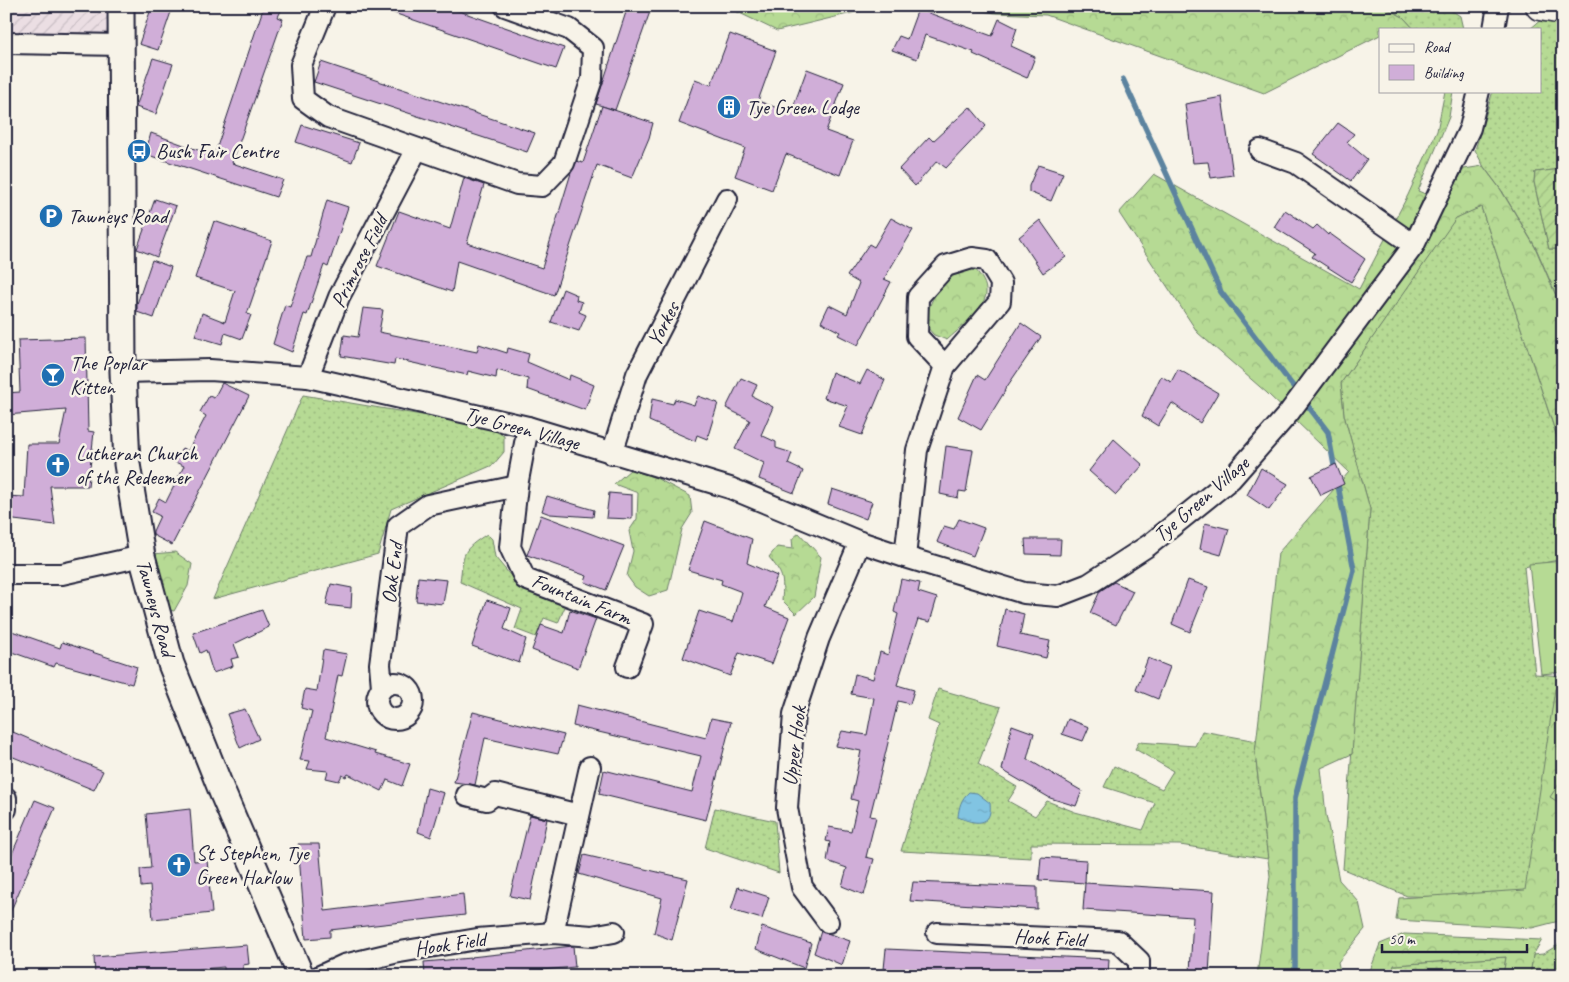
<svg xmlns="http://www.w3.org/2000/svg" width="1569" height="982" viewBox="0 0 1569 982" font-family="Caveat,sans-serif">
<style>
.industrial{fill:url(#industrial-furrows)}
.grass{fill:url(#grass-dots);stroke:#6c7e68}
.forest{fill:url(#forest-crowns);stroke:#6c7e68}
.garden{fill:url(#garden-furrows);stroke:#6c7e68}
.pitch{fill:#b6da94;stroke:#6c7e68}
.water{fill:url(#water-ripples);stroke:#5b839f}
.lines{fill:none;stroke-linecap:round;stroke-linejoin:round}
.stream{stroke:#5b839f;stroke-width:5.5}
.building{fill:#d0aed8;stroke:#22223b}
.minor-casing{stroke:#22223b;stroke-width:24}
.tertiary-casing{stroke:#22223b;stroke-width:29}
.primary-casing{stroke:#22223b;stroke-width:31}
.minor{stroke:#f7f3e8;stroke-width:20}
.tertiary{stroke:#f7f3e8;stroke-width:25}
.primary{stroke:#f7f3e8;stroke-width:28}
.labels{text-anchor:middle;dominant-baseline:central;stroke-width:5;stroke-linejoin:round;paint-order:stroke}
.poi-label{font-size:21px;fill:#22223b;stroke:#f7f3e8;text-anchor:start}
.street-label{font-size:21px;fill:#22223b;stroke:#f7f3e8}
</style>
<defs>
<pattern id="industrial-furrows" width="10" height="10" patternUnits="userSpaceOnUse" patternTransform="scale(1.25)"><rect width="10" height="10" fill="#ebdee3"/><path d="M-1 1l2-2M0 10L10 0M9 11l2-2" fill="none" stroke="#c9bec4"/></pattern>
<pattern id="grass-dots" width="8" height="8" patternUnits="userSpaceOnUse" patternTransform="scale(1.25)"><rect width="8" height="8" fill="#b6da94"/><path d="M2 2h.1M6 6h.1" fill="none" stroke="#9cbb80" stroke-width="1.8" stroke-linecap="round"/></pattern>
<pattern id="forest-crowns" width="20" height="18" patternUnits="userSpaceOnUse" patternTransform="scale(1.25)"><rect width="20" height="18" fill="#b6da94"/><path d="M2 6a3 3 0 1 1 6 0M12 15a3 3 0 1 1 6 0" fill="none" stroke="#9cbb80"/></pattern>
<pattern id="garden-furrows" width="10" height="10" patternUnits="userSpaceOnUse" patternTransform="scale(1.25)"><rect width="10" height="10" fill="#b6da94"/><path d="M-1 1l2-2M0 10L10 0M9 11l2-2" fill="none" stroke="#9cbb80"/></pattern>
<pattern id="water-ripples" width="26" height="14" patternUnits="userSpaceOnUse" patternTransform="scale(1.25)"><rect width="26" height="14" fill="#81c4e2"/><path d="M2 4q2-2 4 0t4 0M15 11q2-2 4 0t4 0" fill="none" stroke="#6fa8c3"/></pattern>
</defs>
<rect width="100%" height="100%" fill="#f7f3e8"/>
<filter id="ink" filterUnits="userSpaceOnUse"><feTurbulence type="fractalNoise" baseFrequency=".02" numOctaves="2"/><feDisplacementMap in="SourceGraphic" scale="10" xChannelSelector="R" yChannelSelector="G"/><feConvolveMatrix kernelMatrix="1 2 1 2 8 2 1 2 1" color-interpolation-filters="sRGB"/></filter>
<g filter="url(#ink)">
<path class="industrial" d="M6,6H108L109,38L6,36Z"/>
<g class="grass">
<path d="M1382,6H1445L1460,16L1463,29H1414L1403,17Z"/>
<path d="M1542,19L1563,23V169L1535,172L1534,182L1549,249H1563V311L1536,248L1502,191L1484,167L1475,150L1493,91H1540V29H1530Z"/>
<path d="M1481,207L1563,455V559L1524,567L1535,674L1563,676V888L1534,899L1407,896L1343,869L1370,509L1344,415L1341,383L1456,217Z"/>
<path d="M303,395L487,426L504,436V452L493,465L391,509L378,554L213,599Z"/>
<path d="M487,534L492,539L495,557L515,581L567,602L558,623L544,618L536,637L515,629L522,609L460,582C464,552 461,551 487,534Z"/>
<path d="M938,689L1001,707L978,764L1017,787L1008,801L1035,816L1047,801L1075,812L1143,830L1155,803L1104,787L1114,766L1162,789L1173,771L1135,749L1139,742L1195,746L1202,731L1257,741L1255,753L1268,859L1180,845L1031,844V858L901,851L939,725L928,720Z"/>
<path d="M715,808L775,821L779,873L705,848Z"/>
<path d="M1563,942V976H1530L1533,955L1543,954Z"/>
<path d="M1506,957L1503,976H1392L1394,965Z"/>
</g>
<g class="forest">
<path d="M725,6H881L777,31Z"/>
<path d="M944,6H1382L1403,17L1414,29H1400L1397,26L1392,29H1380V35L1264,93L1046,15L996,13Z"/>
<path d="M1445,91H1453L1449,117L1418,191L1445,202L1464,169L1483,166L1501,190L1535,247L1563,312V455L1481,207L1456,218L1341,383L1344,415L1370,509L1352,754L1321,768L1326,815L1339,880L1359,902L1365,929L1338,962L1341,976H1257L1270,876L1255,753L1278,553L1349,472L1267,393L1198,333L1119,213L1154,174L1359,289L1408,195L1437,131Z"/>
<path d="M964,268L975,269C981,276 987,284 986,294C984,309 957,331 947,340L934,335L926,326C926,302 943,278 964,268Z"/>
<path d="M631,469L656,478L690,496L692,513L682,529L668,590L649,596L635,587L627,576L633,551L629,531L637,519L638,493L614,484Z"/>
<path d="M799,533L821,557L814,597L796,614L782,600C784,577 783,575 769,557L777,547L793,549L792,539Z"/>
<path d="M175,552L192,564L188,586L174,611L164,609L153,554Z"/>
<path d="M1563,685V778L1550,797L1563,805V920L1532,928L1396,920L1399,898L1525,890L1555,689Z"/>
<path d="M1404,934L1542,940L1533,955L1530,976H1503L1506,957L1394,965L1392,976H1368L1380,944Z"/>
</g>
<path class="garden" d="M1563,169V249H1549L1534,182L1535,172Z"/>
<path class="pitch" d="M1563,561V672L1541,674L1529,564Z"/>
<path class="water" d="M969,792L977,793L990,803C993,828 974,824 958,817C959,807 961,799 969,792Z"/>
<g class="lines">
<g class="stream">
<path d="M1123,79L1221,292L1328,432L1335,471"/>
<path d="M1295,976V798L1354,570L1337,480"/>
</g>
</g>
<g class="building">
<path d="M152,6H173L158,50L139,44Z"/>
<path d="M264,6H283L278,17L283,19L232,163L283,180L276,197L145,154L151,133L214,156Z"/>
<path d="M382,6H445L564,48L556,69L382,9Z"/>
<path d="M628,6H652L615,110L596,104Z"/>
<path d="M918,9L992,36L999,19L1017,28L1011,46L1035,57L1027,78L973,54L974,52L925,35L917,59L892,50L899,36L907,39Z"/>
<path d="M730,34L776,51L758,101L791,113L807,69L844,83L826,131L853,141L840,175L786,154L772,190L735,176L745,148L679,123L695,79L711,85Z"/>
<path d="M153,58L173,64L156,114L136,107Z"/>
<path d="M321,62L535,133L527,152L314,82Z"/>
<path d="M1222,97L1233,175L1211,178L1208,162L1193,163L1185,104Z"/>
<path d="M602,106L653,123L649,138L632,178L597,165L554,295L457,261L452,292L377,266L399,211L450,229L464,178L484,185L467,243L542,268L571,173L577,161L583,163Z"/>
<path d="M970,107L986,126L946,168L937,161L915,186L899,169L929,137L933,141Z"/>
<path d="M1338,123L1354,134L1347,142L1367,159L1351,181L1313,154Z"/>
<path d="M302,125L359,143L352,162L296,142Z"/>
<path d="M1038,165L1063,173L1051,201L1029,192V186Z"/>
<path d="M155,199L176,206L157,257L137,249Z"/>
<path d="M327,200L348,207L328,267L324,265L307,315L304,314L292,352L273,344L285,305L290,307L307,257H311Z"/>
<path d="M1285,210L1313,229L1317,225L1328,235L1329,233L1365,259L1351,282L1312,257L1315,253L1274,227Z"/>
<path d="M891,218L913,230L884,279L891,282L858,345L838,335L840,332L821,322L829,305L847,314L859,283L847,276L869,244L874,247Z"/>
<path d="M1040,220L1066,257L1043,273L1019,237Z"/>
<path d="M214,221L272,241L247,314L251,315L242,339L225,333L222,344L195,336L202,313L225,322L235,291L195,278Z"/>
<path d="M152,260L171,267L154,318L137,312V304Z"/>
<path d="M563,289L577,295L576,300L582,302L579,312L586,315L579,331L551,322Z"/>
<path d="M363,308L383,310L379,332L477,352L479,344L507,353L508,348L529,354L527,362L569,380L570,375L594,385L585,410L527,389L528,379L497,370L496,378L468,371L467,375L395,359L394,365L341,356L344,335L358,337Z"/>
<path d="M1021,323L1041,337L1004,391H1005L981,430L958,417L977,375L985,380Z"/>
<path d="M86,338L88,431L94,432L88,486H50L55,525L6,519V496L24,497L27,444H59L66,410L6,415V393L20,392L18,340Z"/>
<path d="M1178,369L1218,393L1200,423L1172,403L1158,426L1142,416L1161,376L1171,382Z"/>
<path d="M867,370L885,380L862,435L839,427L848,406L824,398L832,372L860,384Z"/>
<path d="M741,378L757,385L752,396L773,407L761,435L776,442V448L792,453L788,464L803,471L794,493L759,479L764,463L735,449L750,420L726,408Z"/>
<path d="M222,383L249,396L172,545L153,535V531L160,516L152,512L159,498L166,502L184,466L175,462L182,448L188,451L206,416L200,412L209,396L214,398Z"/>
<path d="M698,396L718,403L707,439L697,435L695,441L649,421L652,399L673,404L675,399L694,405Z"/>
<path d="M1114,439L1143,465L1116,495L1089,471Z"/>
<path d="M946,446L973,450L966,492L959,491L958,498L940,494Z"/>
<path d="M1336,464L1344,484L1321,495L1311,476Z"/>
<path d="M1261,468L1288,484L1269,510L1247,495Z"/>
<path d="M832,489L872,502L866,519L828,504Z"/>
<path d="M609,493L632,495V519L606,518Z"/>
<path d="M547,496L594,510L593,517L550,514L542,511Z"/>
<path d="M541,515L624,546L606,590L585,582L587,576L527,555Z"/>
<path d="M959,519L984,528L973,556L937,542L944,526L954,529Z"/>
<path d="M705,521L752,539L747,563L777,576L765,607L789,617L772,664L739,653L730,676L683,658L699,611L733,622L742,592L721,584L722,580L688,570Z"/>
<path d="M1205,523L1229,529L1221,555L1200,549Z"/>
<path d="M1025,539H1061L1060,555L1026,554Z"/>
<path d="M418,577L447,580L443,604L416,601Z"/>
<path d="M901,579L920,583L918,592L937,598L930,622L918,619L897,685L914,690L910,704L898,701L880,776L870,816L876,817L866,857L874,859L864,895L842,886L847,868L827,861L830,842L826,841L829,827L851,831L858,801L851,799L861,751L836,746L842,731L867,735L874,698L851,694L855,674L873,679L880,652L888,655L898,614L894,612Z"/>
<path d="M1188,580L1208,587L1190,632L1172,624Z"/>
<path d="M1114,582L1133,591L1116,625L1090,613L1100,591Z"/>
<path d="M331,584L352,588L351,608L326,605Z"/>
<path d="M487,600L511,608L504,629L526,639L519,663L472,646Z"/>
<path d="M1005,609L1024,614L1020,635L1050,641L1046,658L997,646Z"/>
<path d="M262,610L269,627L234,644L239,657L231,659L233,666L213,673L206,650L200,653L193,633Z"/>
<path d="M570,610L596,619L578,668L532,650L541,625L564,633Z"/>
<path d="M6,629L60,648L62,642L137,667L132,684L56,663L54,667L6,650Z"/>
<path d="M323,650L347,654L342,676L338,675L326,737L376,752L375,754L410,764L402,786L387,780L382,791L348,774L346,777L342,775L339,781L326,778L328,771L307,769L310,761L300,760L312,711L301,708L305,689L317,691Z"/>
<path d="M1148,658L1170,667L1158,699L1136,690Z"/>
<path d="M577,705L706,738L711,718L731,722L706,820L599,794L604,770L692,792L701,756L573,726Z"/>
<path d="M245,709L259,739L240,748L227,714Z"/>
<path d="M473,712L564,735L558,754L485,738L475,785L454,782Z"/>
<path d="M1068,719L1089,727L1083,741L1062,734Z"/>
<path d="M1012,725L1034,733L1027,759L1082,791L1076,806L1050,798L1002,770Z"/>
<path d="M13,732L103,771L94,790L6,754V745Z"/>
<path d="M427,788L444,793L431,837L418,832Z"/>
<path d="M35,800L55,808L6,922V868Z"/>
<path d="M190,809L194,861L207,860L212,913L153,919L150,886L141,887L140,869L151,868L146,814Z"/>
<path d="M530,815L547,819L530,900L510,896Z"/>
<path d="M298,844H319L325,911L463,894L465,915L330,930V937L306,939Z"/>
<path d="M584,855L688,879L672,940L654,933L662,898L579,874Z"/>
<path d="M1041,857L1086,860L1085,883L1039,880Z"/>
<path d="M913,882L1037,887V909L910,901Z"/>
<path d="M1085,883L1214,891L1209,974L1190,973L1193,917L1083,910Z"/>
<path d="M738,887L769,897L762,919L731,910Z"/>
<path d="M762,927L811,943L804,968L756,949Z"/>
<path d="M821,931L850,941L842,965L814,953Z"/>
<path d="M247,945L249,964L243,965L244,976H224V967L126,976H95L94,957Z"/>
<path d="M573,946L575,967L476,976H425L424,962L471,958V957Z"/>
<path d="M886,949L1109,959L1108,976H1012L884,969Z"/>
</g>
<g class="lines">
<g class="minor-casing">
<g id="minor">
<path d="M325,6L301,65L303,99L328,117L517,184L542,186L564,163L592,79L593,48L569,29L505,6"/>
<path d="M1494,29L1498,6"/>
<path d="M6,43L122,45"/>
<path d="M1260,150L1296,163L1414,245"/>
<path d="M123,372L210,370L308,377L528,427L730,488L860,542L905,557L1024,593L1058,596L1089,584L1149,545L1231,479L1288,414L1414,245L1470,128L1479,91"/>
<path d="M308,377L339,297L417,149"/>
<path d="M528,427L517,486L510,547L525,579L643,624L627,667"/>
<path d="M612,454L637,374L727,199"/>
<path d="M905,557L917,450L945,366L917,336L918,297L946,266L972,258L987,260L1001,283L1000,301L945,366"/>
<path d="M6,574H62L142,556"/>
<circle cx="395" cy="701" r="18"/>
<path d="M382,687L380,664L398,526L428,505L517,486"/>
<path d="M467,795L487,800L495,794L579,815"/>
<path d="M6,798V809"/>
<path d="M828,922L802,887L787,808L794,714L819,638L860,542"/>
<path d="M553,933L590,767"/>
<path d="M937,933L1118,941L1139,961V976"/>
<path d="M320,976L344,965L394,953L477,939L553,933L592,936L614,932"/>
</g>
</g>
<g class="tertiary-casing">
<g id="tertiary">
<path id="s1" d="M121,6L123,372L127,464L142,556L171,664L223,794L301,976"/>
</g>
</g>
<g class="primary-casing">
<path id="primary" d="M1540,6L1563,10"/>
</g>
<use href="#minor" class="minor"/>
<use href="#tertiary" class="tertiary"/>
<use href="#primary" class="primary"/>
</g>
</g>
<defs>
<g id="building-disc" transform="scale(1.25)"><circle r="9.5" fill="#1f6fb2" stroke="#f7f3e8"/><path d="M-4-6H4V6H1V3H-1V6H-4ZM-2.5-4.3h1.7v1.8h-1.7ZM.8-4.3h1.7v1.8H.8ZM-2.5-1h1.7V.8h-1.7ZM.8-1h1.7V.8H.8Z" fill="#fff"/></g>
<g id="bus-disc" transform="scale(1.25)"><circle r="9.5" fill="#1f6fb2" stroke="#f7f3e8"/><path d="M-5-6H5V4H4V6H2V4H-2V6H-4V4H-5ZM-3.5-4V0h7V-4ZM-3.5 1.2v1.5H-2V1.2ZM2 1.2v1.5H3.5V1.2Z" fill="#fff"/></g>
<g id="parking-disc" transform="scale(1.25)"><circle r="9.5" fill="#1f6fb2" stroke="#f7f3e8"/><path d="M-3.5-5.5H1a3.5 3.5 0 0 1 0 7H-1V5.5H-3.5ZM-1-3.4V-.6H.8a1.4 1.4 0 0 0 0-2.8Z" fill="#fff"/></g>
<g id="bar-disc" transform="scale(1.25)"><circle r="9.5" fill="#1f6fb2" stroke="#f7f3e8"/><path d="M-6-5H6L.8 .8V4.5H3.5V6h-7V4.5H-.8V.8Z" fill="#fff"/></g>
<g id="church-disc" transform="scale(1.25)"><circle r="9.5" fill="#1f6fb2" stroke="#f7f3e8"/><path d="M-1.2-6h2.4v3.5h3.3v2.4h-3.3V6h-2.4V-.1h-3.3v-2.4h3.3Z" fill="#fff"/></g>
</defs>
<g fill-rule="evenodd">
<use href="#building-disc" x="729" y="107"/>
<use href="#bus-disc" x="139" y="151"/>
<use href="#parking-disc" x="51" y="216"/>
<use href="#bar-disc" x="53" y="375"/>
<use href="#church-disc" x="58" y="465"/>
<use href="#church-disc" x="179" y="865"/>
</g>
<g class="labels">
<g class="poi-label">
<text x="746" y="107">Tye Green Lodge</text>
<text x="156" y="151">Bush Fair Centre</text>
<text x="68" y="216">Tawneys Road</text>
<text x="70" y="363">The Poplar<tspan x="70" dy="24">Kitten</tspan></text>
<text x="76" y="453">Lutheran Church<tspan x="76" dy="24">of the Redeemer</tspan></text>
<text x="196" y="853">St Stephen, Tye<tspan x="196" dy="24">Green Harlow</tspan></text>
</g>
<g class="street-label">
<text transform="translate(359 261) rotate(-63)">Primrose Field</text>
<text transform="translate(663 324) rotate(-63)">Yorkes</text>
<text transform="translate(522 428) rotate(15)">Tye Green Village</text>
<text transform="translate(1201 499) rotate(-41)">Tye Green Village</text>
<text transform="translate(392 573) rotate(-83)">Oak End</text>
<text transform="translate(582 599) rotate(22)">Fountain Farm</text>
<text stroke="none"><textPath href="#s1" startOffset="605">Tawneys Road</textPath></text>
<text transform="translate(794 746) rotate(-83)">Upper Hook</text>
<text transform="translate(1050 938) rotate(3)">Hook Field</text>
<text transform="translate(450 944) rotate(-8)">Hook Field</text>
</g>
</g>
<rect width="1569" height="982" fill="none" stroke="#f7f3e8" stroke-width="25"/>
<rect x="12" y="12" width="1544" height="957" fill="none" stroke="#22223b" stroke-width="2" filter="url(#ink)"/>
<rect x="1379" y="28" width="162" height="65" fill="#f7f3e8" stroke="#a29fa3"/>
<rect x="1389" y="44" width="25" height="8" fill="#f7f3e8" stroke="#a29fa3"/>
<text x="1424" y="52" font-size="15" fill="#22223b">Road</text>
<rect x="1389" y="65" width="25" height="15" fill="#d0aed8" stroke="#a29fa3"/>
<text x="1424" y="78" font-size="15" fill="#22223b">Building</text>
<path d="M1382 944v8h145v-8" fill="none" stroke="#22223b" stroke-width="2.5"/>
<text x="1389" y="944" font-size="15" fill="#22223b" stroke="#f7f3e8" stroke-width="4" paint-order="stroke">50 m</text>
</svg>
